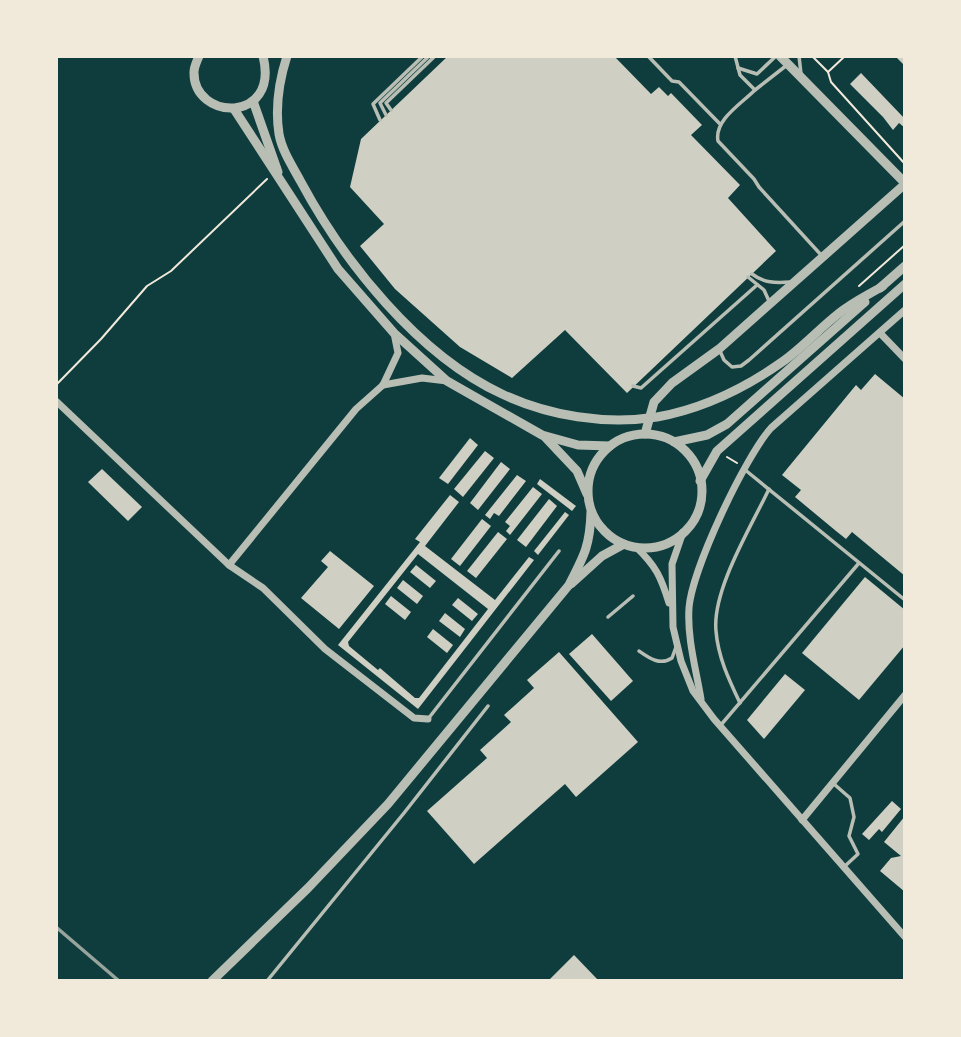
<svg xmlns="http://www.w3.org/2000/svg" width="961" height="1037" viewBox="0 0 961 1037" font-family="'Source Sans 3',sans-serif">
<style>
.building{fill:#cfcfc3;fill-rule:evenodd}
.lines{fill:none;stroke-linecap:round;stroke-linejoin:round}
.path{stroke:#f1e9da;stroke-width:2}
.service{stroke:#b8beb3;stroke-width:3.5}
.minor{stroke:#b8beb3;stroke-width:7}
.tertiary{stroke:#b8beb3;stroke-width:9}
.rail{stroke:#97a49c;stroke-width:3.5}
</style>
<rect width="100%" height="100%" fill="#0f3d3e"/>
<g class="building">
<path d="M448,56H614L651,94L659,87L668,96L671,93L702,125L691,135L740,185L728,198L776,251L627,393L565,330L512,378L460,347L395,289L360,246L384,224L350,187L361,139Z"/>
<path d="M895,56H905V66Z"/>
<path d="M861,73L905,119V128L899,123L893,130L883,117L850,84Z"/>
<path d="M875,374L905,399V576L852,532L846,539L836,531L795,497L801,490L782,475L856,385L861,390Z"/>
<path d="M470,438L478,445L448,484L439,478Z"/>
<path d="M485,451L494,458L463,497L454,489Z"/>
<path d="M501,462L510,469L478,510L470,503Z"/>
<path d="M102,469L142,507L128,521L88,482Z"/>
<path d="M517,475L526,481L499,516L494,513L490,519L485,515Z"/>
<path d="M540,479L576,506L572,511L537,484Z"/>
<path d="M533,487L542,494L510,535L506,531L510,526L505,522Z"/>
<path d="M450,495L459,502L425,546L495,600L529,557L534,560L418,709L338,645L420,542L415,539ZM418,554L488,609L419,698H415L380,668L378,670L349,646L348,642Z"/>
<path d="M549,499L557,506L526,547L517,540Z"/>
<path d="M565,512L569,515L538,555L534,551Z"/>
<path d="M482,519L491,526L460,566L451,559Z"/>
<path d="M498,532L507,539L476,578L467,571Z"/>
<path d="M330,551L374,586L339,629L301,598L328,567L321,561Z"/>
<path d="M416,565L436,581L430,588L410,572Z"/>
<path d="M865,577L905,610V645L859,700L802,653Z"/>
<path d="M403,580L423,596L417,604L397,588Z"/>
<path d="M391,596L411,612L405,620L385,604Z"/>
<path d="M458,598L478,614L472,621L452,605Z"/>
<path d="M445,613L465,629L460,637L439,621Z"/>
<path d="M433,629L453,645L447,653L427,637Z"/>
<path d="M592,634L633,681L611,701L569,654Z"/>
<path d="M559,652L638,742L576,797L565,784L474,864L427,811L487,758L480,750L511,722L504,715L534,688L527,680Z"/>
<path d="M785,674L805,690L764,739L747,720Z"/>
<path d="M892,801L901,809L882,832L879,829L869,840L862,834Z"/>
<path d="M905,816V892L880,871L891,858L901,856L884,842Z"/>
<path d="M574,955L599,981H548Z"/>
</g>
<g class="lines">
<g class="path">
<path d="M812,56L828,72L845,56"/>
<path d="M828,72L831,82L905,164"/>
<path d="M859,286L905,245"/>
<path d="M56,385L101,339L147,286L171,271L267,179"/>
<path d="M727,457L737,463"/>
</g>
<g class="service">
<path d="M648,56L672,81L679,82L720,124"/>
<path d="M735,56L740,75L755,90L787,65"/>
<path d="M799,56L801,74"/>
<path d="M738,68L757,74L776,56"/>
<path d="M755,90C741,104 714,120 718,141L754,179L759,187L822,256"/>
<path d="M391,110L386,103L435,56"/>
<path d="M386,115L380,103L429,56"/>
<path d="M380,120L373,104L423,56"/>
<path d="M752,274C764,283 775,283 790,282"/>
<path d="M748,277L764,290L769,301"/>
<path d="M720,351L724,360L732,367L741,366L749,360L905,221"/>
<path d="M633,386L641,388L757,285"/>
<path d="M744,469L905,600"/>
<path d="M608,617L633,596"/>
<path d="M639,651C649,658 660,666 672,658L676,647"/>
<path d="M740,703C729,680 718,657 716,631C712,590 751,527 769,489"/>
<path d="M428,719L559,551"/>
<path d="M720,726L859,563"/>
<path d="M834,784L850,798L854,817L849,836L858,854L844,867"/>
<path d="M267,981L404,813L488,706"/>
</g>
<g class="minor">
<path d="M880,333L905,359"/>
<path d="M383,385L422,378L447,381"/>
<path d="M56,401L229,565L263,588L325,649L414,718L428,719"/>
<path d="M683,532L672,564L673,627L681,661L693,691L714,719L905,937"/>
<path d="M636,547C656,566 661,577 669,603"/>
<path d="M229,565L356,409L383,385L398,353L394,333"/>
<path d="M701,699C696,669 687,638 689,608C692,569 745,457 771,428L905,310"/>
<path d="M802,820L905,695"/>
</g>
<g class="tertiary">
<path d="M199,56C197,61 194,67 194,72C193,121 280,124 263,56"/>
<path d="M287,56C279,81 275,108 279,134C282,151 293,167 301,182C344,262 418,355 502,394C549,416 605,425 657,417C701,409 745,388 782,362C802,348 819,329 838,314C851,303 868,295 883,286"/>
<path d="M780,56L905,183"/>
<path d="M253,101L278,172"/>
<path d="M234,109L338,269L394,333L447,381L542,435L578,445L610,446"/>
<path d="M880,288L905,266"/>
<path d="M645,434L654,402L672,383L719,349L905,184"/>
<circle cx="645" cy="491" r="57"/>
<path d="M544,436L577,471L587,494"/>
<path d="M674,442L707,435L727,424L865,302"/>
<path d="M700,481L717,451L905,284"/>
<path d="M571,584L602,556L624,544"/>
<path d="M212,981L308,888L388,804L569,585C584,556 590,546 591,512"/>
</g>
<path class="rail" d="M56,927L119,981"/>
</g>
<rect width="961" height="1037" fill="none" stroke="#f1e9da" stroke-width="116"/>
</svg>
